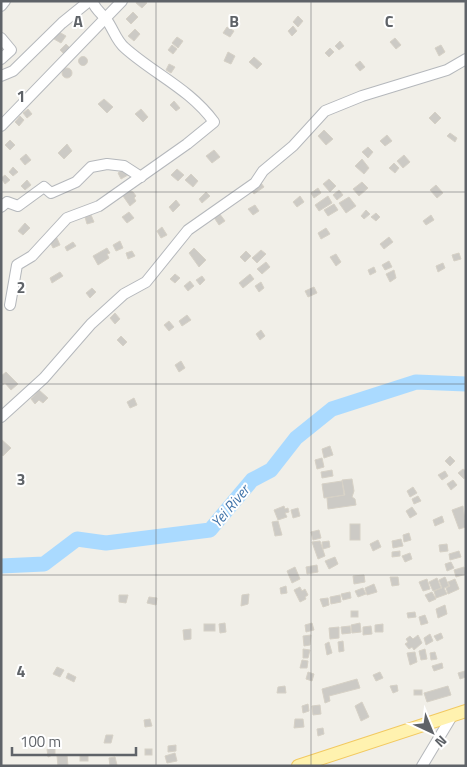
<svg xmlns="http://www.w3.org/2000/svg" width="467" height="767" viewBox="0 0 467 767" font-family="'Titillium Web',sans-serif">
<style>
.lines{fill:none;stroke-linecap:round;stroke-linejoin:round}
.river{stroke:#aadaff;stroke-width:15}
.building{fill:#cccac5;stroke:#d6d1c6}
.minor-casing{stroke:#b5b8bc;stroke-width:12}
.major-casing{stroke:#f2c960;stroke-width:14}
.minor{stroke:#fff;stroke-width:10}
.major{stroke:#fff2af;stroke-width:12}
.grid{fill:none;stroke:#5f6368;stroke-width:1;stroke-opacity:0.55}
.labels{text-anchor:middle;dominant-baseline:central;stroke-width:4;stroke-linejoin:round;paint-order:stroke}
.water-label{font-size:15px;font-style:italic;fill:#4174aa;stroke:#fff}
.grid-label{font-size:16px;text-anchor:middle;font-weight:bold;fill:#5f6368;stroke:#fff;stroke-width:4;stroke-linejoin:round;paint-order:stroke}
</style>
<rect width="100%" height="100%" fill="#f1efe8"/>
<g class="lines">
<path class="river" d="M1,566L44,564L77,539L106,543L210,530L252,480L271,470L296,438L332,409L416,382L466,384"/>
</g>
<g class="building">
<path d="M137,1H144L147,3L142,8L136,3Z"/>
<path d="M133,12L138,17L131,24L126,19Z"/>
<path d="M298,16L303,21L298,27L293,22Z"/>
<path d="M293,26L297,31L292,36L288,31Z"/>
<path d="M227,27L234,31L230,37L223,33Z"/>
<path d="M135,29L140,34L134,41L128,36Z"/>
<path d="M59,32L66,36L61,43L54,39Z"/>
<path d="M177,37L183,41L178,48L172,43Z"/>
<path d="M395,38L401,45L396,49L390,42Z"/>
<path d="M340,41L344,46L339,50L335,46Z"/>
<path d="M66,44L73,51L67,57L60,50Z"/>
<path d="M172,45L177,49L173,54L168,50Z"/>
<path d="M441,45L445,52L439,56L435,48Z"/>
<path d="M330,48L334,52L329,57L325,53Z"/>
<path d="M228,52L235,56L231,64L224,61Z"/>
<circle cx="83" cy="61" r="4.5"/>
<path d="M254,57L262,64L257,69L249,62Z"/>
<path d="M360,61L365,67L360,71L355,65Z"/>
<path d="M169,64L175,67L171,73L166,70Z"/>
<circle cx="67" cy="73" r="5"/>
<path d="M104,99L113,107L107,113L98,104Z"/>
<path d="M174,101L180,108L176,111L170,105Z"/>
<path d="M28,109L32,114L27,118L23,113Z"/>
<path d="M141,109L148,117L143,122L135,114Z"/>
<path d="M435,112L441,118L435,124L429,118Z"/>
<path d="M20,116L24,120L19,126L15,122Z"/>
<path d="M324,130L333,139L326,145L318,136Z"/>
<path d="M450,133L457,138L455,142L447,136Z"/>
<path d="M387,135L392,141L385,146L380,141Z"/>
<path d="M10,140L15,145L10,150L5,145Z"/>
<path d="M67,144L72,151L64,159L58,153Z"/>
<path d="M368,147L373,152L368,158L362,152Z"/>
<path d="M214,150L220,157L212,163L206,156Z"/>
<path d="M26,154L31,160L25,165L20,159Z"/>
<path d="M404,155L410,162L403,168L397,161Z"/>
<path d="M362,159L369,168L364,174L355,166Z"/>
<path d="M394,163L399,168L395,173L389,168Z"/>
<path d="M13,167L18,172L13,176L9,172Z"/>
<path d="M124,169L128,175L121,179L118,173Z"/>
<path d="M177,169L184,175L178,181L171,175Z"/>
<path d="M191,174L198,181L193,187L185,180Z"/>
<path d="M5,175L10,180L5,184L1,178Z"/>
<path d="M329,179L336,186L330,192L323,184Z"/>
<path d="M27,180L31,185L25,190L21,186Z"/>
<path d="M362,182L368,188L359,196L353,189Z"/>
<path d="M261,183L264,187L254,194L251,190Z"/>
<path d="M436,185L443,193L437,198L430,190Z"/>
<path d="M318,188L321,193L314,198L311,193Z"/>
<path d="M339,190L343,195L337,200L333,195Z"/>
<path d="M129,191L133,192L136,196L134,198L136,201L130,206L123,196Z"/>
<path d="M206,192L210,196L202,203L199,199Z"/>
<path d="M300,196L304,202L297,207L293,202Z"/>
<path d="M328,196L332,203L319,211L315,205Z"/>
<path d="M349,197L356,206L346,213L339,203Z"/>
<path d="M176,200L180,205L173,212L169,207Z"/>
<path d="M334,204L338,210L328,216L324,210Z"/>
<path d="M255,205L259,211L253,215L248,209Z"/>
<path d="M366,210L370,214L364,219L361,216Z"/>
<path d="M129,212L134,218L127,223L122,217Z"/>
<path d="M219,213L225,221L219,225L213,216Z"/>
<path d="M376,213L380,217L376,221L371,217Z"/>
<path d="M91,215L94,222L87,224L85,217Z"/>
<path d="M431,215L434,220L426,225L423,221Z"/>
<path d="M25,223L30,228L23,235L18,231Z"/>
<path d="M162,227L167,235L161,238L157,231Z"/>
<path d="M326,228L330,234L321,239L318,233Z"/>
<path d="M56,236L60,245L53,248L49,240Z"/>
<path d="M389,237L393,242L384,249L380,244Z"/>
<path d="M120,241L123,248L116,251L113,245Z"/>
<path d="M73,242L76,246L67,251L65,247Z"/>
<path d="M107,248L110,253L107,254L109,258L98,265L93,256Z"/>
<path d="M194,248L206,260L199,267L189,253Z"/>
<path d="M261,250L266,254L257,263L252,258Z"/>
<path d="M132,251L135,256L128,259L126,253Z"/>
<path d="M246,251L251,256L245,262L240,257Z"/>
<path d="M459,253L461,259L454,261L452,255Z"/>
<path d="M336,254L341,262L336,266L330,257Z"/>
<path d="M389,261L392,267L385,270L382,265Z"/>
<path d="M266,262L270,267L262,274L257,269Z"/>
<path d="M443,263L445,268L438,272L436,266Z"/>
<path d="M374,267L376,272L370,275L368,270Z"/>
<path d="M394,270L396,278L390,282L386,274Z"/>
<path d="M60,272L63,276L52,283L50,278Z"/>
<path d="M175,274L180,278L175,283L170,279Z"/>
<path d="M250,274L254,279L243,288L239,283Z"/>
<path d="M202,276L205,280L200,285L196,280Z"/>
<path d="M190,281L194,286L188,291L184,286Z"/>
<path d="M261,282L264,288L259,292L255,286Z"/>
<path d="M314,287L317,293L308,297L305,291Z"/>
<path d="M92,288L96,292L90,298L86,293Z"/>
<path d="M115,313L120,319L115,324L110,318Z"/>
<path d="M187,315L191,320L182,326L179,321Z"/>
<path d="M169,321L174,327L169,331L164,325Z"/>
<path d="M261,330L265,336L260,340L256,334Z"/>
<path d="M121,336L127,342L123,346L117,340Z"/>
<path d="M181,361L185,368L179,372L175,365Z"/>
<path d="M6,372L18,384L11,390L5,383L1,386V376Z"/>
<path d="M39,390L48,398L43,403L39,400L35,404L31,399Z"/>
<path d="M134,398L137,405L130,408L127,402Z"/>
<path d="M1,439L11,448L3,456L1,454Z"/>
<path d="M330,446L333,455L324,458L322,449Z"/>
<path d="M450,456L455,461L450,466L445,461Z"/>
<path d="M322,458L324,467L317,469L315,460Z"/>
<path d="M463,469L466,471L464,479L458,473Z"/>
<path d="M332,470L333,476L322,478L321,472Z"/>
<path d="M445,471L448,476L442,480L438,475Z"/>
<path d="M352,479L354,491L352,497L355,499L356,505L328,509L327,498L345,495L342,480Z"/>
<path d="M453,480L457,485L451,490L447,484Z"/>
<path d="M342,481L344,495L324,498L322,484Z"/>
<path d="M413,487L417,493L410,497L407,491Z"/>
<path d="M418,496L421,501L414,504L412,499Z"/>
<path d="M284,506L285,509L288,508L289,512L285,513L287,517L278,520L274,510Z"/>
<path d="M463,506L466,527L459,529L452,510Z"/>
<path d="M412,507L417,514L410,518L406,511Z"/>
<path d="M298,508L300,516L293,518L291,510Z"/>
<path d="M442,516L444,522L435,526L433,520Z"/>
<path d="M278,521L282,535L275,536L272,522Z"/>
<rect x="350" y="524" width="10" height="16"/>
<path d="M319,530L321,538L313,540L311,532Z"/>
<path d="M409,533L411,540L404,542L403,535Z"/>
<path d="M401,539L403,546L393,548L392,541Z"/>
<path d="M378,540L381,547L373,551L370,544Z"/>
<path d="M320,541L325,556L318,559L312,542Z"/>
<path d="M329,541L330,547L323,549L322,542Z"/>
<path d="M447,544L448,551L440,552L439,545Z"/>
<path d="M400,551V556L392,557V552Z"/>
<path d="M459,551L461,557L450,560L449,554Z"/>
<path d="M410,553L412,559L405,562L402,556Z"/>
<path d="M335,557L338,564L329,569L325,561Z"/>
<path d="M451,562L454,568L447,571L445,564Z"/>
<path d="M317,565L318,572L307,574L306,567Z"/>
<path d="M295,567L300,579L292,583L287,571Z"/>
<path d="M464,567L466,574L456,577L454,570Z"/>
<path d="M364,575L365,582L354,584L353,576Z"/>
<path d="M390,577H398L399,585L392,586Z"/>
<path d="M445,577L449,586L444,588L447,594L436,598L434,591L442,588L439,580Z"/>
<path d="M437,578L441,588L433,591L429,582Z"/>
<path d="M427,579L430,589L423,591L419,582Z"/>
<path d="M455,579L459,589L448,594L446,588L450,586L448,582Z"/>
<path d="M374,584L377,592L367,595L365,588Z"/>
<path d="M286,586L287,593L281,594L280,588Z"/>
<path d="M300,587L302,591L305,589L308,595L305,597L306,599L300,602L294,590Z"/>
<path d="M363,588L366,594L358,597L355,591Z"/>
<path d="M350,592L351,598L343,600L341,594Z"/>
<path d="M432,592L436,599L429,602L425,595Z"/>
<path d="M249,594L248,604L241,606L242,595Z"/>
<path d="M119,595H128L126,603L119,602Z"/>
<path d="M340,595L341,602L331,604L330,597Z"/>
<path d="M149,597L157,598L156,605L147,603Z"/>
<path d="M328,598L329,605L323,607L320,599Z"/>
<path d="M445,605L447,614L438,618L436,609Z"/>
<rect x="351" y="611" width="7" height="6"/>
<path d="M415,612L416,617L408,618L407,613Z"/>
<path d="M425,615L428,623L421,625L419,617Z"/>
<path d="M225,623L226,632L220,633L219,624Z"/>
<path d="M312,623L314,630L306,632L305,625Z"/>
<path d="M360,623L361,632L352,633L351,625Z"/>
<rect x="204" y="624" width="11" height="7"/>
<path d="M383,624V632H375V625Z"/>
<path d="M350,626L351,633L342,634L341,627Z"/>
<path d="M371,626L372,634L363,635V627Z"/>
<path d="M339,627V638L330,639L329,628Z"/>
<path d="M191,629V639L184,640L183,630Z"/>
<path d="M441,633L443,638L437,641L434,636Z"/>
<path d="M430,634L433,641L426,645L424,638Z"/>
<path d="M311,635L310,645L304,646L303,636Z"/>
<path d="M418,635L422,643L414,650L412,647L409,649L405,644L408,642L406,639L410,636L413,639Z"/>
<path d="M343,641L344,651L339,652L338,642Z"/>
<path d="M329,642L332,653L327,655L325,644Z"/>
<path d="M303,649L310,650L308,658H303Z"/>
<path d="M425,649L427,659L421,660L419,651Z"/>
<path d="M415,652L417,662L410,665L407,653Z"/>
<path d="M435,652L437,659L431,660L430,653Z"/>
<path d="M302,660L308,661L307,668H300Z"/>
<path d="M442,663L443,668L434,671L432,666Z"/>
<path d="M57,667L64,670L60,677L53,674Z"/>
<path d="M465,671L466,677L460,679L458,673Z"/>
<path d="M308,672L314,674L312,681L306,679Z"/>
<path d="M380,672L383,678L376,681L373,675Z"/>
<path d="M68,673L76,677L74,682L66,678Z"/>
<path d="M357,679L360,688L329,696L330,701L325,703L322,689Z"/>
<path d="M397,685L398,691L393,693L390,686Z"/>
<path d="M285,686L286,693H277L278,687Z"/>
<path d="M448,686L451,695L427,702L424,693Z"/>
<rect x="414" y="690" width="8" height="5"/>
<path d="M362,702L369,717L361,721L355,706Z"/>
<path d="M308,704L309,711L303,713L302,706Z"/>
<path d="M320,705L321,714L313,715L312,706Z"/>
<path d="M150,719L152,726L145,727L144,720Z"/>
<path d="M295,719H303L304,727L294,728Z"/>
<path d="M323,728L324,734L318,736L317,729Z"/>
<path d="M106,735H113L111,743H104Z"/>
<path d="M176,745V751L168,752V746Z"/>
<path d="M55,748V754L48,757L47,749Z"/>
<rect x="145" y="749" width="7" height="6"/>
<path d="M175,753L177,761L167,763L165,756Z"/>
<path d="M67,755L68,766H58L57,756Z"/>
<rect x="80" y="755" width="8" height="6"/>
<path d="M115,757L117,765L110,766L109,758Z"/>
</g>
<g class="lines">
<g class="minor-casing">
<g id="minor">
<path d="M1,6L5,1"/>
<path d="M1,38L11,50L1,59"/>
<path d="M1,76L13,71L62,23L89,1"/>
<path d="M1,126L122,1"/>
<path d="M1,207L7,202L18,206L44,187L51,193L76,182L91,167L107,164L124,166L141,177"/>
<path d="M10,305L17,265L32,256L67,218L99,206L187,144L214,122C190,89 154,74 125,48C116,41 113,28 106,19C100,12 96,10 92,1"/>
<path d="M1,417L44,378L91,324L124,294L146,282L188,230L255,183L263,171L293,146L325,111L362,96L447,70L466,59"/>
<path d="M422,766L452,716"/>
</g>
</g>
<g class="major-casing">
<path id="major" d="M298,766L466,711"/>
</g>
<use href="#minor" class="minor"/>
<use href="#major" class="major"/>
</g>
<path class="grid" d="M156,1V766M311,1V766M1,192H466M1,384H466M1,575H466"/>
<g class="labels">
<g class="water-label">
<text transform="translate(230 506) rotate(-50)">Yei River</text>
</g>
</g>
<g class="grid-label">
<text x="78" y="27">A</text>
<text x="234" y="27">B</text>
<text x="389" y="27">C</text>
<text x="21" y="102">1</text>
<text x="21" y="293">2</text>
<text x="21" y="485">3</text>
<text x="21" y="677">4</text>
</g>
<rect width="467" height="767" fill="none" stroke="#5f6368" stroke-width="5"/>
<g transform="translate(432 732) rotate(136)" stroke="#ffffff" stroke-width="4" paint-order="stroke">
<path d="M0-4L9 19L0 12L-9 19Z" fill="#5f6368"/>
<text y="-8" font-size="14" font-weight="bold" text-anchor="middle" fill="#5f6368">N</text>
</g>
<path d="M12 747v8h124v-8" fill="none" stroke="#5f6368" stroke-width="2.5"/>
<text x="20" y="747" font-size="15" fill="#5f6368" stroke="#ffffff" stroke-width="4" paint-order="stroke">100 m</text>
</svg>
